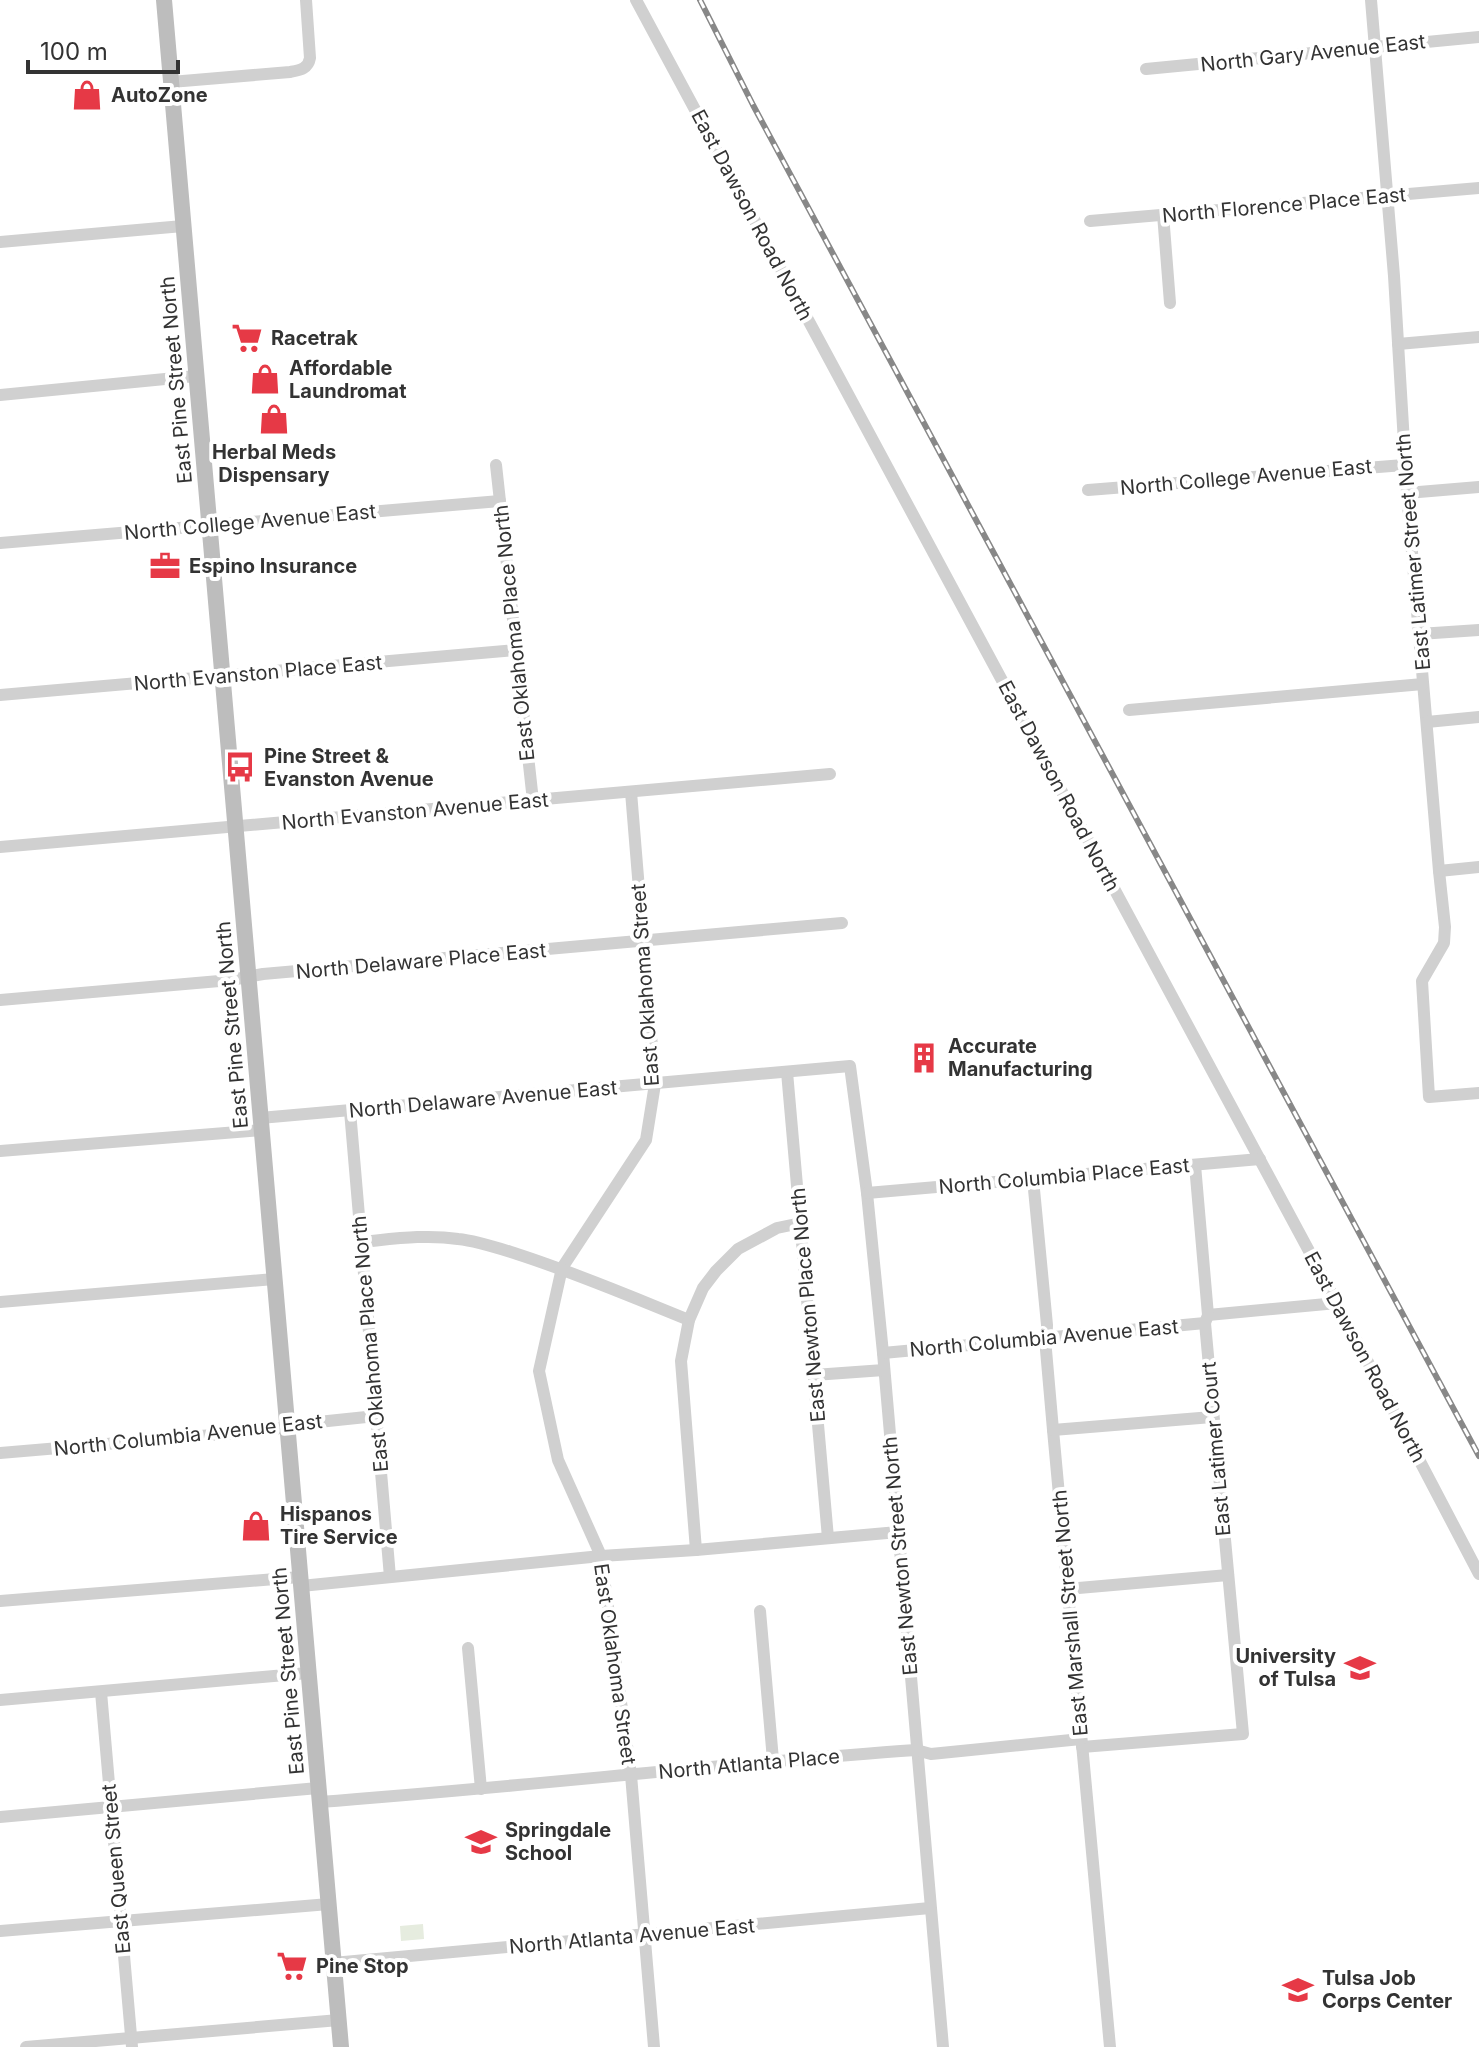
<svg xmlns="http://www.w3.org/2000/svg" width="1479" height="2047" viewBox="0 0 1479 2047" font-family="Inter,sans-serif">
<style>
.green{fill:#e6ecdf}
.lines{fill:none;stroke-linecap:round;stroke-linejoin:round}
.minor{stroke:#d0d0d0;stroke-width:12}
.secondary{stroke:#bdbdbd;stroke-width:16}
.rail-casing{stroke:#888;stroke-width:6}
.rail{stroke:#fff;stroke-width:3;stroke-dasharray:9;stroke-linecap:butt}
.labels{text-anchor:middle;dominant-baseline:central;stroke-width:8;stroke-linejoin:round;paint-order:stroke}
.street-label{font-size:20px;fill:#333;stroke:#fff}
.poi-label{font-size:20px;font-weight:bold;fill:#333;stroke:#fff;text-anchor:start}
</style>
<rect width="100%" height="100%" fill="#fff"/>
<path class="green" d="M423,1924L424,1939L401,1941L400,1926Z"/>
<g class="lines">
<g class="minor">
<path d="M636,0L1337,1303L1479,1574"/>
<path d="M1371,0L1394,276L1407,493L1439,871L1445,927L1444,943L1422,981L1429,1097L1479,1093"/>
<path d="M1146,69L1479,37"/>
<path d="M171,82L290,72C300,70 308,69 310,58L306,0"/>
<path d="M1163,214L1170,303"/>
<path d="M1090,221L1479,188"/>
<path d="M0,242L183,226"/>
<path d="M1398,344L1479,337"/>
<path d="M0,395L196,376"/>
<path d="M496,465L533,801"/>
<path d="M1088,490L1404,465"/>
<path d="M1407,493L1479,487"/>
<path d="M0,543L500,501"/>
<path d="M1419,634L1479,630"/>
<path d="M0,695L516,650"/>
<path d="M1129,710L1423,684"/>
<path d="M1427,722L1479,717"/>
<path d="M631,792L655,1084L646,1140L562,1268L539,1371L558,1460L601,1556L631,1775L654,2047"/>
<path d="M0,847L830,774"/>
<path d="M1439,871L1479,867"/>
<path d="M0,1000L231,980L263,974L842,923"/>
<path d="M787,1072L828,1538"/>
<path d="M350,1111L390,1577"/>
<path d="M260,1118L850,1066L867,1193L883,1353L943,2047"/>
<path d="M0,1151L261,1130"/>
<path d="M1033,1179L1047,1325L1046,1350L1053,1430L1110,2047"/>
<path d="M867,1193L1260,1159"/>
<path d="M361,1242C393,1239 426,1234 458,1239C478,1241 498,1248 517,1254C576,1273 632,1297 689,1320"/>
<path d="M0,1302L274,1279"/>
<path d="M1208,1315L1337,1303"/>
<path d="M883,1353L1205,1323"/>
<path d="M814,1375L884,1370"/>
<path d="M1053,1430L1212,1417"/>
<path d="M0,1453L271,1430L299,1424L376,1416"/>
<path d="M696,1550L681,1361L689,1320L703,1288L716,1271L738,1249L777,1228L801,1223"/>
<path d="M301,1586L601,1556L696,1550L898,1532"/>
<path d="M1067,1589L1228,1575"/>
<path d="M0,1601L300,1577"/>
<path d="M760,1611L773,1760"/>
<path d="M468,1648L481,1789"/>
<path d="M101,1692L132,2047"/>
<path d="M0,1700L308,1673"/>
<path d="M1082,1747L1243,1734L1205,1323L1208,1315L1195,1165"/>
<path d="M319,1802C519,1787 717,1764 916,1750L931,1754L1081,1739"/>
<path d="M0,1817L318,1788"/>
<path d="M0,1931L329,1904"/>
<path d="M333,1963L930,1908"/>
<path d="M26,2047L339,2020"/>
</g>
<path class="secondary" d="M164,0L341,2047"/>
<g class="rail-casing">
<path id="rail" d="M700,0L753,105L1479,1456"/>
</g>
<use href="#rail" class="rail"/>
</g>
<defs>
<g id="shop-bare" transform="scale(2.4)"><path d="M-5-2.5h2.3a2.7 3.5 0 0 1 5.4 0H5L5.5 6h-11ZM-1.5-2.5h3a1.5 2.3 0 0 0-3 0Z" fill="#e63946" stroke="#fff" stroke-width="2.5" paint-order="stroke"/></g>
<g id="supermarket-bare" transform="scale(2.4)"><path d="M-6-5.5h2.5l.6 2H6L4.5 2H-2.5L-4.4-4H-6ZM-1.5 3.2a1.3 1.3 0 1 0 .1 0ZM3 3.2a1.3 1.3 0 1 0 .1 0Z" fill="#e63946" stroke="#fff" stroke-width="2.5" paint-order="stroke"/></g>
<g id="office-bare" transform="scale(2.4)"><path d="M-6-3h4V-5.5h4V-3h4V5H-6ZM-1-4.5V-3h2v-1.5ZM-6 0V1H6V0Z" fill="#e63946" stroke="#fff" stroke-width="2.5" paint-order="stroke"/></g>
<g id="bus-bare" transform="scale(2.4)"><path d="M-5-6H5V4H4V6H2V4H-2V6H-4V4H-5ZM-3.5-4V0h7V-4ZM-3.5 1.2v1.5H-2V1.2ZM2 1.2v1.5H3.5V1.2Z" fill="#e63946" stroke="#fff" stroke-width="2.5" paint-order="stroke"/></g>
<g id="building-bare" transform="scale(2.4)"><path d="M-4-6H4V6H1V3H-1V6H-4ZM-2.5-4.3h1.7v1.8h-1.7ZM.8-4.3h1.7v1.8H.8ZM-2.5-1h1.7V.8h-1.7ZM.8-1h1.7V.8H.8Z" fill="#e63946" stroke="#fff" stroke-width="2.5" paint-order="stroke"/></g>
<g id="university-bare" transform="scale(2.4)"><path d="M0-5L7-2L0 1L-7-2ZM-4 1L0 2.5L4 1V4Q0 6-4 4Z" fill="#e63946" stroke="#fff" stroke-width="2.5" paint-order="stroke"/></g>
<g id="school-bare" transform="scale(2.4)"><path d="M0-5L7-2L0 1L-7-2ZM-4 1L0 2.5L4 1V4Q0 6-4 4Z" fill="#e63946" stroke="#fff" stroke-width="2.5" paint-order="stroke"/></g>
</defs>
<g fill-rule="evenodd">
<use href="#shop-bare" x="87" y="95"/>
<use href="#supermarket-bare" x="247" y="338"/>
<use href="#shop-bare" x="265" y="379"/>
<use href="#shop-bare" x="274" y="419"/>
<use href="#office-bare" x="165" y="566"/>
<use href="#bus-bare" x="240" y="767"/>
<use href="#building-bare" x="924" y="1058"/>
<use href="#shop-bare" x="256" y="1526"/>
<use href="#university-bare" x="1360" y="1668"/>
<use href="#school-bare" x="481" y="1842"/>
<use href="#supermarket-bare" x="292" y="1966"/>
<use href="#university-bare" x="1298" y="1990"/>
</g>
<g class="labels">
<g class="street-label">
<text transform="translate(1313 53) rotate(-6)">North Gary Avenue East</text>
<text transform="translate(1284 205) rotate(-5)">North Florence Place East</text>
<text transform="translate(752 215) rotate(62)">East Dawson Road North</text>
<text transform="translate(176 380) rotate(-95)">East Pine Street North</text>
<text transform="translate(1246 477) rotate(-5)">North College Avenue East</text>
<text transform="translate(250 522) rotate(-5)">North College Avenue East</text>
<text transform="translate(1413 552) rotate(-95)">East Latimer Street North</text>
<text transform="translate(514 633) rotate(-96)">East Oklahoma Place North</text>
<text transform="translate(258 673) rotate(-5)">North Evanston Place East</text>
<text transform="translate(1059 786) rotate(62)">East Dawson Road North</text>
<text transform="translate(415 811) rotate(-5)">North Evanston Avenue East</text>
<text transform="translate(421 961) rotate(-5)">North Delaware Place East</text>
<text transform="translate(645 985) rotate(-94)">East Oklahoma Street</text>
<text transform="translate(232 1025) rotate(-95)">East Pine Street North</text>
<text transform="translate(483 1099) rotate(-5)">North Delaware Avenue East</text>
<text transform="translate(1064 1176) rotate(-5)">North Columbia Place East</text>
<text transform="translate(808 1305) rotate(-95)">East Newton Place North</text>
<text transform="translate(1044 1338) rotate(-5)">North Columbia Avenue East</text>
<text transform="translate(370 1344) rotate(-95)">East Oklahoma Place North</text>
<text transform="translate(1365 1357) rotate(62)">East Dawson Road North</text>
<text transform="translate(188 1435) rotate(-6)">North Columbia Avenue East</text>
<text transform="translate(1216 1449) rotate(-95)">East Latimer Court</text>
<text transform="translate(900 1556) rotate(-95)">East Newton Street North</text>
<text transform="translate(1070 1613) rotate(-95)">East Marshall Street North</text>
<text transform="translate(615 1664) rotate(82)">East Oklahoma Street</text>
<text transform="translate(288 1671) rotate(-95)">East Pine Street North</text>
<text transform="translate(749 1764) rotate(-5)">North Atlanta Place</text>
<text transform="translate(116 1869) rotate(-95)">East Queen Street</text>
<text transform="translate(632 1936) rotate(-5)">North Atlanta Avenue East</text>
</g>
<g class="poi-label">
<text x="111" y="95">AutoZone</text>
<text x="271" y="338">Racetrak</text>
<text x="289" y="368">Affordable<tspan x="289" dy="23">Laundromat</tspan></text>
<text x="274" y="452" text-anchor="middle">Herbal Meds<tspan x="274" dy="23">Dispensary</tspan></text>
<text x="189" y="566">Espino Insurance</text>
<text x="264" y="756">Pine Street &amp;<tspan x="264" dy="23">Evanston Avenue</tspan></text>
<text x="948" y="1046">Accurate<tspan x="948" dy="23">Manufacturing</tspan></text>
<text x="280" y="1514">Hispanos<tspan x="280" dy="23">Tire Service</tspan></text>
<text x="1336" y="1656" text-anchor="end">University<tspan x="1336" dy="23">of Tulsa</tspan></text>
<text x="505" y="1830">Springdale<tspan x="505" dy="23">School</tspan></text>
<text x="316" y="1966">Pine Stop</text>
<text x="1322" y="1978">Tulsa Job<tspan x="1322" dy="23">Corps Center</tspan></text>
</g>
</g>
<path d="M28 60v12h150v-12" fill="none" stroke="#333333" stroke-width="4"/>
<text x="40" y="60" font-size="24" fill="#333333" stroke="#ffffff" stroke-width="6" paint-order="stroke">100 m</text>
</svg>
